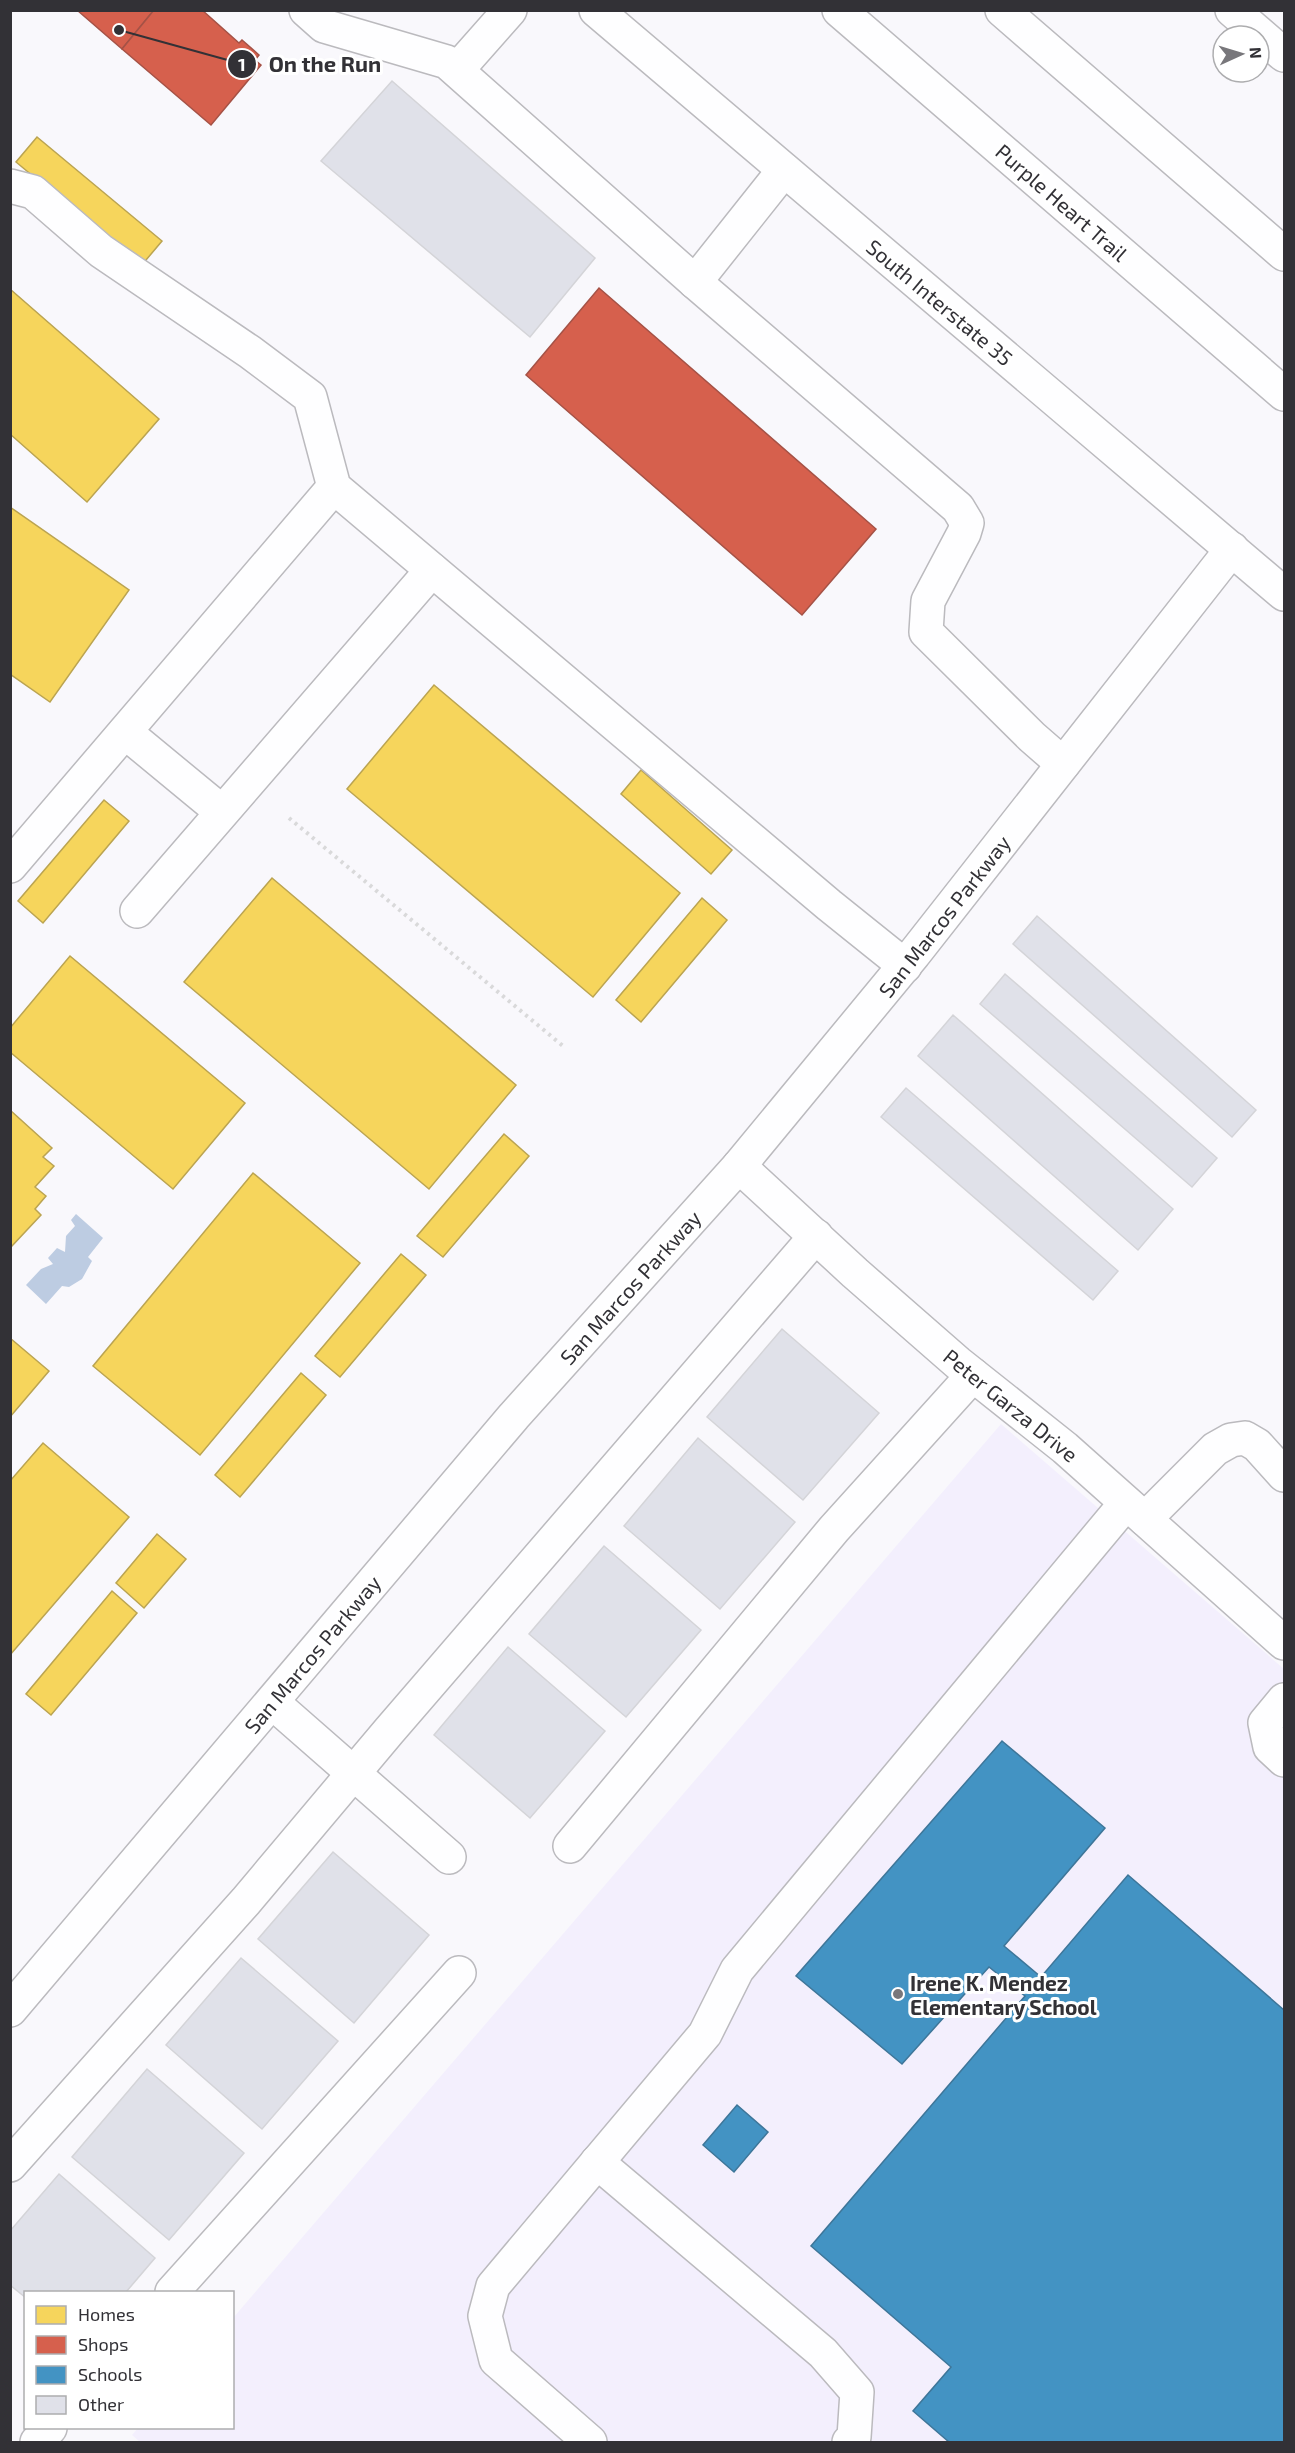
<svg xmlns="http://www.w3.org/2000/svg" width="1295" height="2453" viewBox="0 0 1295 2453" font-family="'Exo 2',sans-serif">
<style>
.built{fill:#f3effd}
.water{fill:#bdcce2}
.homes{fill:#f6d55c;stroke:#bba451;stroke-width:1.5}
.shops{fill:#d6604d;stroke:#a55246;stroke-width:1.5}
.schools{fill:#4393c3;stroke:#3e7699;stroke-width:1.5}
.building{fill:#e0e1e9;stroke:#d4d4d8;stroke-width:1.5}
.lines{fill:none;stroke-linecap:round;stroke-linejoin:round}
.minor-casing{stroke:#bbbabe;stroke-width:36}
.major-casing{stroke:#bbbabe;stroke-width:36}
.highway-casing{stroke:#bbbabe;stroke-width:36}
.path{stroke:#d9d9da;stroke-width:4;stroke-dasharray:3 4.5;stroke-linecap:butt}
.minor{stroke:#fefeff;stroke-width:33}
.major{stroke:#fefeff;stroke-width:33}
.highway{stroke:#fefeff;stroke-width:33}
.poi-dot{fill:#78777b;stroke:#fff;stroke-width:2}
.labels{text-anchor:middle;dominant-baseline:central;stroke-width:6;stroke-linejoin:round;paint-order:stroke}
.street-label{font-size:21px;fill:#323136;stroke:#fff}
.poi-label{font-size:21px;font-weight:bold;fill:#323136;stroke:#fff;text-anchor:start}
.leader{fill:none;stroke:#323136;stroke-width:2}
.callout-dot{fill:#323136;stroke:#fff;stroke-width:2}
.mark-label{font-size:18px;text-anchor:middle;font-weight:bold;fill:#fff}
.callout-label{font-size:22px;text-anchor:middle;font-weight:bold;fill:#323136;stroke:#fff;stroke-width:6;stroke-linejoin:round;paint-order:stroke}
</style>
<rect width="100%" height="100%" fill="#f9f8fc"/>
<path class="built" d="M1001,1424L1284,1669V2442H140L132,2435L138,2428H232L233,2318Z"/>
<path class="water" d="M76,1214L103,1238L88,1257L92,1261L82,1279L69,1287L62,1286L46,1304L26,1285L41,1269L53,1264L48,1258L57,1248L65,1252L66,1236L75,1226L71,1220Z"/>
<g class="homes">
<path d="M37,137L162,241L141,266L16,162Z"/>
<path d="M10,289L159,419L87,502L10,434Z"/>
<path d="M10,507L129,590L50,702L10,674Z"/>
<path d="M434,685L680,893L593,997L347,789Z"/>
<path d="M641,770L732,850L711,874L621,794Z"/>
<path d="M104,800L129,821L43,923L18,901Z"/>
<path d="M272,878L516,1085L429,1189L184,982Z"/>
<path d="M702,898L727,920L641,1022L616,1000Z"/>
<path d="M70,956L245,1103L173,1189L10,1052V1028Z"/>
<path d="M10,1110L52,1148L43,1157L54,1166L35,1187L46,1196L35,1209L41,1215L10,1248Z"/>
<path d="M504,1134L529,1156L443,1257L417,1236Z"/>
<path d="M253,1173L360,1263L200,1455L93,1366Z"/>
<path d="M401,1254L426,1275L340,1377L315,1356Z"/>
<path d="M10,1338L49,1371L10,1417Z"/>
<path d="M301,1373L326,1395L240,1497L215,1475Z"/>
<path d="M43,1443L129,1517L10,1655V1481Z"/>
<path d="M157,1534L186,1559L144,1608L116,1583Z"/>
<path d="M112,1591L137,1613L51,1715L26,1694Z"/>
</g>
<g class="shops">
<path d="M77,10H154L122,49Z"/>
<path d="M154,10H202L239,43L242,40L259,55L255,60L261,65L211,125L122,49Z"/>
<path d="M599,288L876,529L802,615L526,375Z"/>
</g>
<g class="schools">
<path d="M1002,1741L1105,1828L1004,1946L1041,1977L1128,1875L1284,2010V2442H949L913,2411L951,2367L811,2246L1025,1996L989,1967L902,2064L796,1976Z"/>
<path d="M737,2105L768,2132L734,2172L703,2145Z"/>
</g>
<g class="building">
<path d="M392,81L595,258L530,337L321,161Z"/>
<path d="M1037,916L1256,1110L1232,1137L1013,944Z"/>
<path d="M1005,974L1217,1158L1192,1187L980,1004Z"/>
<path d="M953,1015L1173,1209L1138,1250L918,1056Z"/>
<path d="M906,1088L1118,1271L1093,1300L881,1117Z"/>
<path d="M782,1329L879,1413L803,1500L707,1417Z"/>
<path d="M698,1438L795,1522L720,1609L624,1526Z"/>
<path d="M604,1546L701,1630L626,1717L529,1634Z"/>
<path d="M508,1647L605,1731L530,1818L434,1735Z"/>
<path d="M333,1852L429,1935L354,2023L258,1939Z"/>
<path d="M241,1958L338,2041L262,2129L166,2045Z"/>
<path d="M147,2069L244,2153L169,2240L72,2157Z"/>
<path d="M59,2174L155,2258L126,2292H26V2298L10,2285V2231Z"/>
</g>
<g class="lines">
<g class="minor-casing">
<g id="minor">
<path d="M306,10L324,26L447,62L695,282L958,508L967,523L964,533L928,601L926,632L1032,737L1063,764"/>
<path d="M457,70L510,10"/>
<path d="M10,186L33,192L101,251L250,352L310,397L334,487L829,905L905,966"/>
<path d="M695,282L784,170"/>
<path d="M125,732L222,812"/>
<path d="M10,866L334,487"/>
<path d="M137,911L432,570"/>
<path d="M739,1166L855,1273L958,1363L1065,1448L1284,1643"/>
<path d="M1145,1519L1215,1449L1231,1440L1245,1438L1257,1445L1284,1475"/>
<path d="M1284,1700L1265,1723L1270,1747L1284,1760"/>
<path d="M272,1702L449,1857"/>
<path d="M570,1846L834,1529L973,1375"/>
<path d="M10,2010L514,1416L739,1166L914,954L1232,549"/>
<path d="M597,2162L823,2353L857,2392L854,2437L849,2442"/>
<path d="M10,2165L246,1901L389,1731L816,1236"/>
<path d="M172,2292L459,1973"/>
<path d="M37,2442L50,2428"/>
<path d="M590,2442L496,2360L485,2316L493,2286L705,2034L737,1970L1126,1503"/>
</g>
</g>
<g class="major-casing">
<g id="major">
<path d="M596,10L1284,594"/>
<path d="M1232,10L1284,55"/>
</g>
</g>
<g class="highway-casing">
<g id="highway">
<path d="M839,10L1284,394"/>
<path d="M1002,10L1284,254"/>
</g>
</g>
<path class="path" d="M289,818L563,1046"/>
<use href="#minor" class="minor"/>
<use href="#major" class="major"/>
<use href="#highway" class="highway"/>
</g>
<circle class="poi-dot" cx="898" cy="1994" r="6"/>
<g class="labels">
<g class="street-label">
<text transform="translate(1062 202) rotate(41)">Purple Heart Trail</text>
<text transform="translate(940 302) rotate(40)">South Interstate 35</text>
<text transform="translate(944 916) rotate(-52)">San Marcos Parkway</text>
<text transform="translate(630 1287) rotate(-48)">San Marcos Parkway</text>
<text transform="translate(1011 1405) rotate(39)">Peter Garza Drive</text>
<text transform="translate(312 1654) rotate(-50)">San Marcos Parkway</text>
</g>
<g class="poi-label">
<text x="910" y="1982">Irene K. Mendez<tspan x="910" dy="24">Elementary School</tspan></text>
</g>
</g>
<path class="leader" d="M119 30L242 64"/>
<g class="callout-dot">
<circle cx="119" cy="30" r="6"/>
<circle cx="242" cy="64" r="15"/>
</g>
<g class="mark-label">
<text x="242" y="71">1</text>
</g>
<g class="callout-label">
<text x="325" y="72">On the Run</text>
</g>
<rect width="1295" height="2453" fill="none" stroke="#323136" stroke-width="24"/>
<rect x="24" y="2291" width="210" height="138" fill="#ffffff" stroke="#adadaf" stroke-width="1.5"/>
<rect x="36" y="2306" width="30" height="18" fill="#f6d55c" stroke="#adadaf" stroke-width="1.5"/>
<text x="78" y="2321" font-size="18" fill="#323136">Homes</text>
<rect x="36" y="2336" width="30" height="18" fill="#d6604d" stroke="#adadaf" stroke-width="1.5"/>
<text x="78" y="2351" font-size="18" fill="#323136">Shops</text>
<rect x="36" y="2366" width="30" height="18" fill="#4393c3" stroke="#adadaf" stroke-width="1.5"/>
<text x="78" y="2381" font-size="18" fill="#323136">Schools</text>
<rect x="36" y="2396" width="30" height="18" fill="#e0e1e9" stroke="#adadaf" stroke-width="1.5"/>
<text x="78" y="2411" font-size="18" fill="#323136">Other</text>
<g transform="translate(1241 54) rotate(86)"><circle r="28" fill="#ffffff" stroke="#adadaf" stroke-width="1.5"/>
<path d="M0-4.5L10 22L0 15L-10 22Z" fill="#78777b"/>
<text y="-9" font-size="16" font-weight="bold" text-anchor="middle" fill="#323136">N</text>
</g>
</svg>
